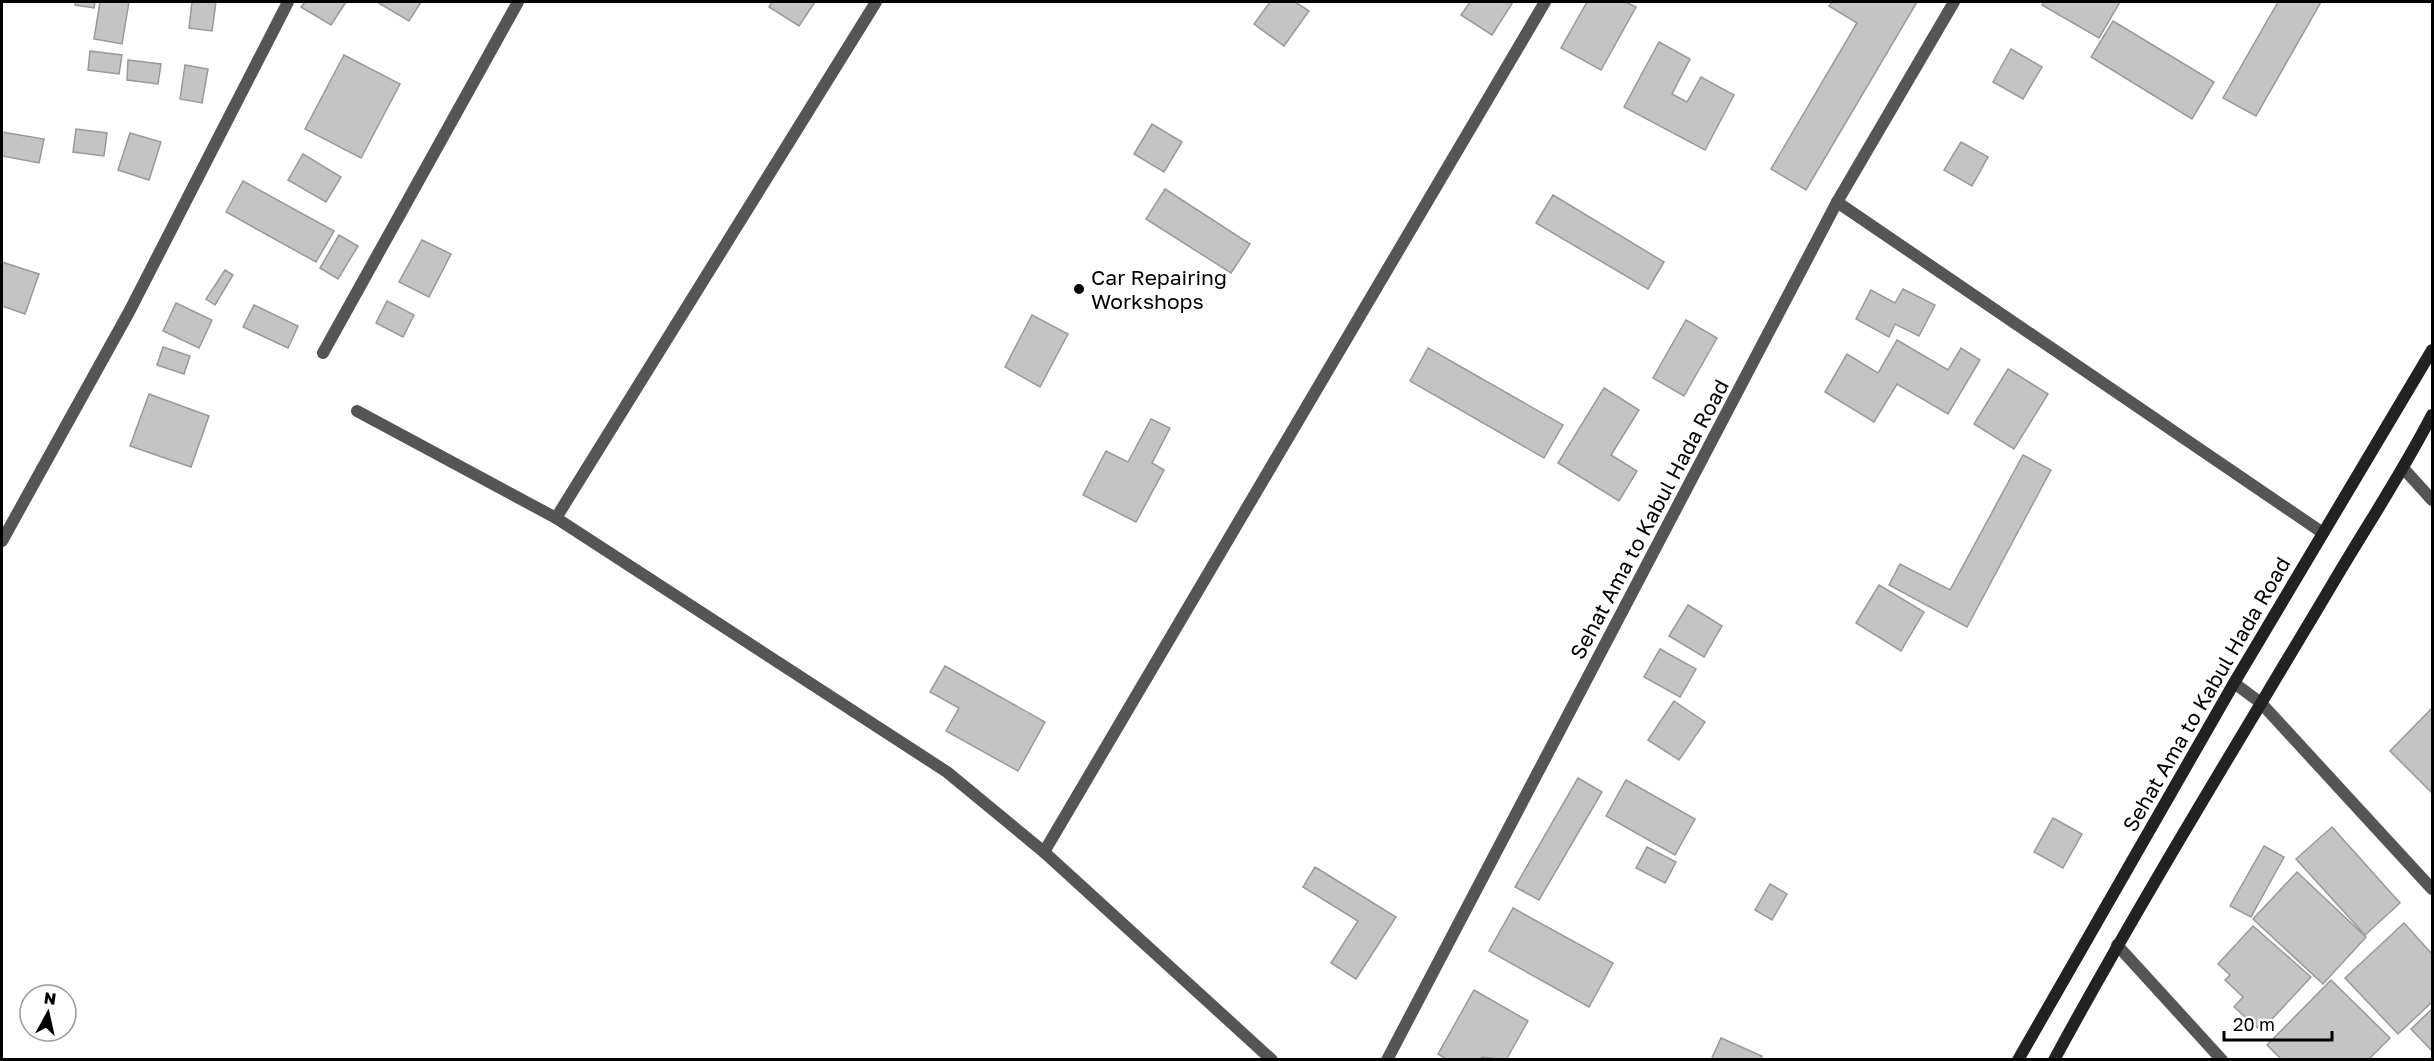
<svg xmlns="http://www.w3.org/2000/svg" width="2434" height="1061" viewBox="0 0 2434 1061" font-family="'Golos Text',sans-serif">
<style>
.building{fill:#c4c4c4;stroke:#999;stroke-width:1.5}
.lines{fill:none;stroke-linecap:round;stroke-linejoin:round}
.street{stroke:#555;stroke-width:12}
.secondary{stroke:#222;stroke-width:12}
.poi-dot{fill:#000;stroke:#fff;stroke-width:2}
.labels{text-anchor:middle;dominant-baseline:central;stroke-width:4.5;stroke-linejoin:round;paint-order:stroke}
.poi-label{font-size:21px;fill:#000;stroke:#fff;text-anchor:start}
.street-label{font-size:21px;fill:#000;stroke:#fff}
</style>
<rect width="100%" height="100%" fill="#fff"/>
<g class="building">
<path d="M75,2H95L94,8L75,5Z"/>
<path d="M100,2H129L122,44L94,39Z"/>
<path d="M192,2H216L212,31L189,28Z"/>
<path d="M305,2H346L331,25L301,7Z"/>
<path d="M377,2H421L409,21Z"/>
<path d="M772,2H815L799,26L769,7Z"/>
<path d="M1270,2H1295L1309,11L1284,46L1254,24Z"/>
<path d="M1470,2H1513L1492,35L1461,15Z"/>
<path d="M1587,2H1626L1636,7L1601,70L1561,48Z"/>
<path d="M1832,2H1917L1806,190L1771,169L1857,23L1829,6Z"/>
<path d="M2044,2H2120L2099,38L2042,5Z"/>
<path d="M2278,2H2321L2256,116L2223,98Z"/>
<path d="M2113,21L2214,82L2192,119L2091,57Z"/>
<path d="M1659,42L1690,59L1672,94L1687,102L1701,77L1734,95L1705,150L1624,107Z"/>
<path d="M2011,49L2042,67L2023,99L1993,82Z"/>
<path d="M90,51L122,55L119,74L88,70Z"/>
<path d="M344,55L400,84L361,158L305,129Z"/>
<path d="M128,60L161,64L158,84L127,80Z"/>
<path d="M185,65L208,69L202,103L180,99Z"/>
<path d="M1152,124L1182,142L1164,172L1134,154Z"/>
<path d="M76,129L107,133L104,156L73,152Z"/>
<path d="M2,132L44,139L39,163L2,156Z"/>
<path d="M130,133L161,142L149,180L118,170Z"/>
<path d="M1961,142L1988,157L1972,186L1944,170Z"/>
<path d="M303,154L341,177L326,202L288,180Z"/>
<path d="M243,181L334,231L316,262L226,212Z"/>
<path d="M1165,189L1250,244L1231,273L1146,219Z"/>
<path d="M1553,195L1664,262L1648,289L1536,223Z"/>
<path d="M339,235L358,246L338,279L320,268Z"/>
<path d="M422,240L451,254L429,297L399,282Z"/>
<path d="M2,262L39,274L25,314L2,306Z"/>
<path d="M225,270L233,275L215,305L206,299Z"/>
<path d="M1903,289L1935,305L1919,336L1895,324L1889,337L1856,319L1871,290L1895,303Z"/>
<path d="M387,301L414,315L403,337L376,323Z"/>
<path d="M176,303L212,320L199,348L163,331Z"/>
<path d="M254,305L298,326L288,348L243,327Z"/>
<path d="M1032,315L1068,334L1040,387L1005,367Z"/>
<path d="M1686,320L1717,338L1684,396L1653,378Z"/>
<path d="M1897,340L1948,370L1961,348L1980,360L1948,414L1897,384L1874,422L1825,392L1847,354L1878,373Z"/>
<path d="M163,347L190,356L184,374L157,365Z"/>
<path d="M1428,348L1563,425L1544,458L1410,381Z"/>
<path d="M2008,369L2048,394L2014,449L1974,424Z"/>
<path d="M1604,388L1639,410L1611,455L1637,471L1619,501L1558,463Z"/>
<path d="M149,394L209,416L191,467L130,446Z"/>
<path d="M1151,419L1170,428L1152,463L1164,470L1136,522L1083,495L1106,451L1128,462Z"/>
<path d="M2023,455L2051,470L1967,627L1889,585L1900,564L1950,590Z"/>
<path d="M1879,585L1924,612L1901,651L1856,623Z"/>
<path d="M1688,605L1722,626L1704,657L1669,636Z"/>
<path d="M1660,649L1696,669L1680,697L1644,677Z"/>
<path d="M945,666L1045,722L1018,771L946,731L959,708L930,692Z"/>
<path d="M1674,701L1705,722L1679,760L1648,740Z"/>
<path d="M2432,708V793L2390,751Z"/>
<path d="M1578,778L1602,792L1539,900L1515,887Z"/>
<path d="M1626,780L1695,819L1675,855L1606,816Z"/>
<path d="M2053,818L2082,834L2063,868L2034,852Z"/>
<path d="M2332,827L2400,903L2365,935L2296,859Z"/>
<path d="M2264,846L2284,857L2251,917L2230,906Z"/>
<path d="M1647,847L1676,862L1665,883L1636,868Z"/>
<path d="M1315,867L1396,917L1356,979L1331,963L1358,921L1303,887Z"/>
<path d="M2297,872L2366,937L2323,984L2253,919Z"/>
<path d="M1770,884L1787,894L1772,920L1755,910Z"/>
<path d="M1513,908L1613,963L1589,1007L1489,951Z"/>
<path d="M2404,923L2432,954V1002L2398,1034L2345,978Z"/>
<path d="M2253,926L2311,977L2261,1031L2234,1007L2243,997L2225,980L2230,975L2218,964Z"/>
<path d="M2331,980L2390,1038L2368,1060H2282L2267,1045Z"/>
<path d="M1474,990L1528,1021L1506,1060L1482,1057L1480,1060H1448L1438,1054Z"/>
<path d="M2432,1009V1051L2411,1029Z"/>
<path d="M1721,1038L1762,1056L1760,1060H1711Z"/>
</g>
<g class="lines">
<g class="street">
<path d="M1837,202L2323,533"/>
<path d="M323,353L518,2"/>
<path d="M357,411L556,518L947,772L1044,852L1272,1060"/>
<path d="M2404,469L2432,500"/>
<path d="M556,518L876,2"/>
<path d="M2,541L129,312L288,2"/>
<path d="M2234,683L2261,703L2432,889"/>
<path d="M1044,852L1545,2"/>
<path d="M2117,945L2222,1060"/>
<path d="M1387,1060L1837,202L1954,2"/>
</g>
<g class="secondary">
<path d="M2018,1060L2234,683L2432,350"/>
<path d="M2054,1060C2142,898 2239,741 2333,583C2366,527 2402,473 2432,415"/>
</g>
</g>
<circle class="poi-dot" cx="1079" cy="289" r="6"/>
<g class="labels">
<g class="poi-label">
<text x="1091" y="277">Car Repairing<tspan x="1091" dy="24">Workshops</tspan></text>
</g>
<g class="street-label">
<text transform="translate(1649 519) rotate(-62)">Sehat Ama to Kabul Hada Road</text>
<text transform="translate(2206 694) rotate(-60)">Sehat Ama to Kabul Hada Road</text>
</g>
</g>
<rect width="2434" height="1061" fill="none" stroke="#000000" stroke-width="6"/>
<g transform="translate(48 1013) rotate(8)"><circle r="28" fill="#ffffff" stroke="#999999" stroke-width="1.5"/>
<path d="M0-4.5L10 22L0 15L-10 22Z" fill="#000000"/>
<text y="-9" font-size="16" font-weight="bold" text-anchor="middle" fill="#000000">N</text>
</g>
<path d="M2224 1031v9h108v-9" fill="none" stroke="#000000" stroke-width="3"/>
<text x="2233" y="1031" font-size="18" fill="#000000" stroke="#ffffff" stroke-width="4.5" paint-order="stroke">20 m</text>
</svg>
